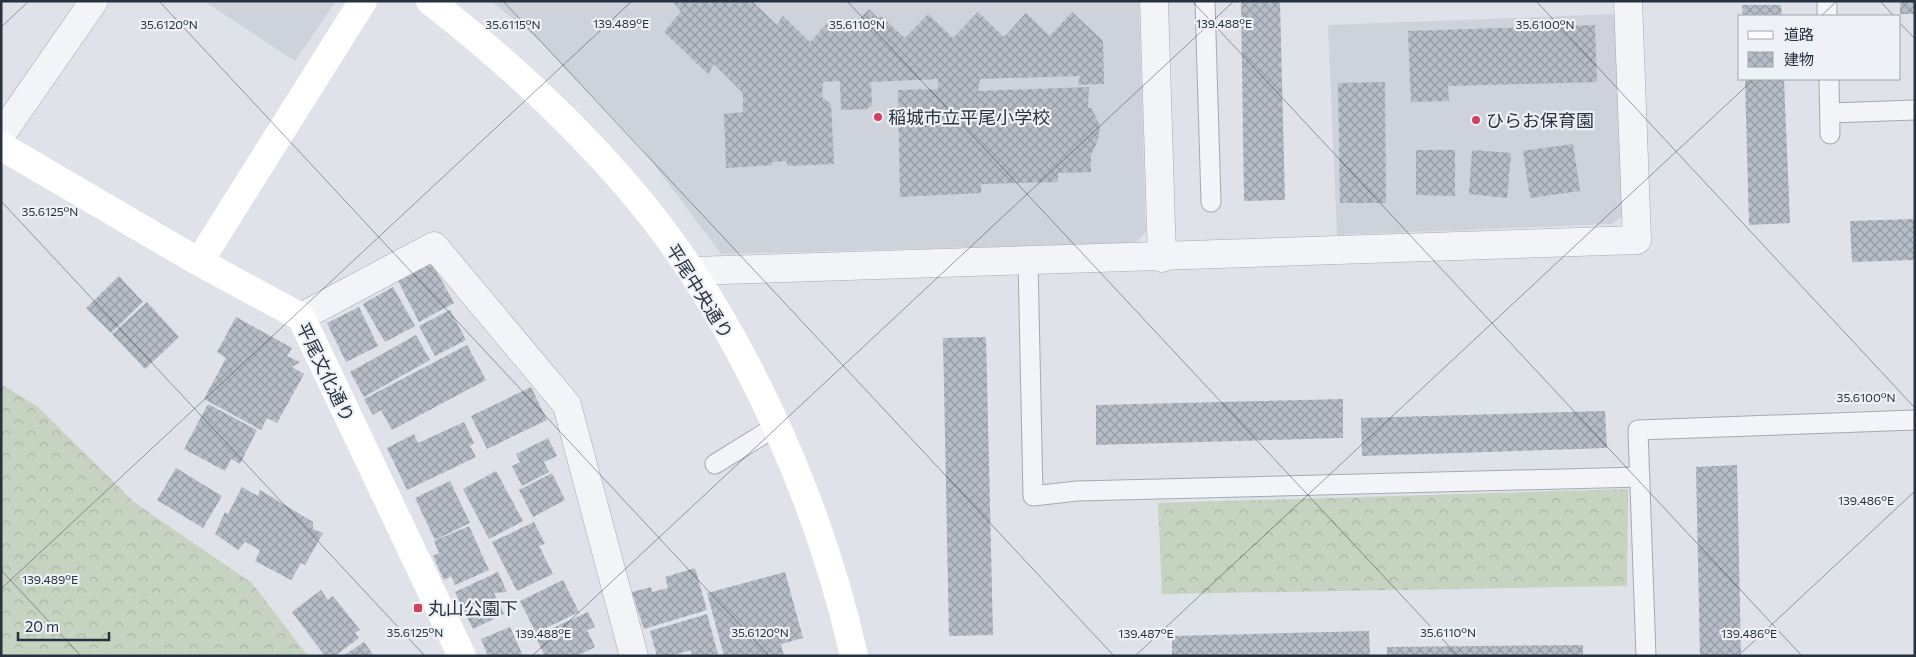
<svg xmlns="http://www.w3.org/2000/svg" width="1916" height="657" viewBox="0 0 1916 657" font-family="Commissioner,'Noto Sans JP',sans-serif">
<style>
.built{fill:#cdd2db}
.forest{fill:url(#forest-crowns)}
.building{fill:url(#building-cross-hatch)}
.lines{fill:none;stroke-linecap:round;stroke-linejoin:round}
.lane-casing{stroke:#a4aab3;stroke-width:21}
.street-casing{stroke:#a4aab3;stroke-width:29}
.lane{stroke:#f2f4f7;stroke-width:19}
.street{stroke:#f2f4f7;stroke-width:28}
.secondary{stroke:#fff;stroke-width:28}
.ticks{fill:none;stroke:#273240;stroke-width:1;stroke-opacity:0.45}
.poi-dot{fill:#d33f5d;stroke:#eef2f6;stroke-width:2}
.labels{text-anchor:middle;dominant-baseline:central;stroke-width:4.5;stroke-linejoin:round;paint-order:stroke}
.poi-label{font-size:18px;fill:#273240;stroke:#eef2f6;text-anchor:start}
.street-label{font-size:18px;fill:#273240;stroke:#eef2f6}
.ticks-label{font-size:12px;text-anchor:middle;fill:#273240;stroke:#eef2f6;stroke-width:4.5;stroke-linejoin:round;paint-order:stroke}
</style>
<defs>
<pattern id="forest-crowns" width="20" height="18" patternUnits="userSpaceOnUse" patternTransform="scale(1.25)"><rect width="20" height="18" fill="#c5d3c0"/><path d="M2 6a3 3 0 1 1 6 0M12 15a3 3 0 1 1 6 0" fill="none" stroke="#a9b6a6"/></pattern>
<pattern id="building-cross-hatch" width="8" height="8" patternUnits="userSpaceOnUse" patternTransform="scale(1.25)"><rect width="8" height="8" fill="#b6bdc6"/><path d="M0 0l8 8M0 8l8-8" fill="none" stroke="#949aa2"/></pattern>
</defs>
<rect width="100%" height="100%" fill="#dfe3e9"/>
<g class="built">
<path d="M204,1H336L295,61Z"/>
<path d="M491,1H1139L1146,232L1135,243L721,254L641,147L541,42Z"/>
<path d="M1618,14L1622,216L1612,224L1337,235L1328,25Z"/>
</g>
<g class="forest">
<path d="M1,384L38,407L135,503L252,583L308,656H1Z"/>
<path d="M1628,489L1627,586L1162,594L1158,503Z"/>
</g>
<g class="building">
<path d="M672,1H752L777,25L783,16L810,42L832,18L846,33L869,9L878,18L881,16L905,38L928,14L953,38L978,12L1004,37L1026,13L1050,36L1072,12L1103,41L1104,84L1078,85L1080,76L980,79L978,91L1089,87L1088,108H1091L1100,125L1098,140L1091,155V172L1058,173V182L981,184V193L900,197L898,90L938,89V79L871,82L872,105L867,109L841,110L840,81L823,82L822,97L831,104L834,164L788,166L786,161L772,162V165L726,168L724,114L743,112V93L714,64L708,74L664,32L681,11Z"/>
<rect x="1900" y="1" width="15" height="13"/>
<path d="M1241,2H1280L1285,200L1244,201Z"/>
<path d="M1742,5H1781L1782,16H1743Z"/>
<path d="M1595,25L1597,82L1448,86L1449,101L1411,102L1408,31Z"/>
<path d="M1745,79H1784L1790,223L1749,225Z"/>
<path d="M1385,82L1386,203H1340L1338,83Z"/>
<path d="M1573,144L1580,191L1530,198L1523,151Z"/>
<path d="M1416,150H1455V196L1416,195Z"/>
<path d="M1472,150L1511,153L1507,198L1469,194Z"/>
<path d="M1915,219V260L1852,262L1850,221Z"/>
<path d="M432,263L454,303L419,322L398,281Z"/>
<path d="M119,276L143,302L111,333L86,308Z"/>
<path d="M393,287L415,326L385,342L363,304Z"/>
<path d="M147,302L179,337L145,369L112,334Z"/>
<path d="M359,307L378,346L346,362L327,323Z"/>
<path d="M450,310L466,340L435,356L419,326Z"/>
<path d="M236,317L292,348L287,356L300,362L292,367L304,374L277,423L267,418L261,430L204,399L226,358L217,352Z"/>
<path d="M416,335L430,360L364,397L350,372Z"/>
<path d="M986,337L993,635L949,636L943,338Z"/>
<path d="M467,345L486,380L392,430L381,410L373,415L364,399Z"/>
<path d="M531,387L547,420L487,449L471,416Z"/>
<path d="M1343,399V438L1096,445V405Z"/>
<path d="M208,404L257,430L240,464L231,459L225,471L184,449Z"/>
<path d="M1605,411L1607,448L1362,456L1361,418Z"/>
<path d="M464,422L474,443L470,446L476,457L407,490L387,448L414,434L418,443Z"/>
<path d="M548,438L557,456L544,462L549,472L522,486L512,466L520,462L516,454Z"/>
<path d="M1737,465L1741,656H1700L1696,467Z"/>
<path d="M176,468L222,496L203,528L157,500Z"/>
<path d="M496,471L523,521L489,539L463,489Z"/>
<path d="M552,473L565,500L533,517L519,490Z"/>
<path d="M450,481L470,523L435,540L415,498Z"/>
<path d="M242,487L258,496L260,490L313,522V529L323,533L305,565L301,563L291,580L255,561L260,550L245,542L238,550L215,534L225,512L228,514Z"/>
<path d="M534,522L545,544L539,546L553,574L517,591L492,542Z"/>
<path d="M469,526L489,570L455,585L451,576L444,580L433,556L439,553L434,541Z"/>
<path d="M695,568L707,610L644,629L632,592L651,587L652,592L668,588L665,577Z"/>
<path d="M498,572L507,592L494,593L504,614L473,629L455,592Z"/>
<path d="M785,572L803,638L781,644L784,656H724L707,593Z"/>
<path d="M563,580L579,612L536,633L520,601Z"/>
<path d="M321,590L328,600L333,596L360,630L355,633L359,638L335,656H325L292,612Z"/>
<path d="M588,612L595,627L587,630L595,647L577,656H541L544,654L535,636Z"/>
<path d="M707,614L718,654L692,656L691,650L670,656H657L650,631Z"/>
<path d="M510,627L523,656H488L481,639Z"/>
<path d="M1369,631L1370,656H1172V636Z"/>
<path d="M364,642L374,656H343Z"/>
<path d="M1583,645V656H1387V647Z"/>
</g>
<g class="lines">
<g class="lane-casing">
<g id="lane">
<path d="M1205,1L1211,202"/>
<path d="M1827,1V16"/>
<path d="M1829,79L1830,134"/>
<path d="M1830,113L1915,110"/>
<path d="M1028,260L1033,496L1077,491L1640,477"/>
<path d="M715,464L775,427"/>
<path d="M1646,656L1638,430L1915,420"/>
</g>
</g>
<g class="street-casing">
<g id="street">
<path d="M1154,1L1162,258"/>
<path d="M1,135L94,1"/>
<path d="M692,271C1007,260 1322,252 1637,240L1628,1"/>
<path d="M301,317L434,246L567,405L634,656"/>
</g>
</g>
<use href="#lane" class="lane"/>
<use href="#street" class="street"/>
<g class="secondary">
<path d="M430,1C503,58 568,117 628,187C736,312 818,495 854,656"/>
<path d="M1,146L199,262L301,317L462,656"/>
<path d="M199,262L363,1"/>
</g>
</g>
<path class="ticks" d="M159,1L769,656M503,1L1114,656M847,1L1458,656M1192,1L1802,656M1536,1L1915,408M1880,1L1894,16M1821,16L1837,1M1900,23L1915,39M1,27L29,1M1,201L425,656M1,570L81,656M1,589L632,1M532,656L1234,1M1135,656L1754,79M1738,656L1915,491"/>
<g class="poi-dot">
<circle cx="878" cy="117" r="5"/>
<circle cx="1476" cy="120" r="5"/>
<rect x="413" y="603" width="10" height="10" rx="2.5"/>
</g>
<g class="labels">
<g class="poi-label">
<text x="888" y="117">稲城市立平尾小学校</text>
<text x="1486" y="120">ひらお保育園</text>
<text x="428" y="608">丸山公園下</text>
</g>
<g class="street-label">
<text transform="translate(700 291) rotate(58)">平尾中央通り</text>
<text transform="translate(326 372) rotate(64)">平尾文化通り</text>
</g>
</g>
<g class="ticks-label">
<text x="621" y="28">139.489°E</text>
<text x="1224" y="28">139.488°E</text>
<text x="169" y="29">35.6120°N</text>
<text x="513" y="29">35.6115°N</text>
<text x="857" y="29">35.6110°N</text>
<text x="1545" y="29">35.6100°N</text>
<text x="50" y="216">35.6125°N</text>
<text x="1866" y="402">35.6100°N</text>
<text x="1866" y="505">139.486°E</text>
<text x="50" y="584">139.489°E</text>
<text x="415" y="637">35.6125°N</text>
<text x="760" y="637">35.6120°N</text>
<text x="1448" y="637">35.6110°N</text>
<text x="543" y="638">139.488°E</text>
<text x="1146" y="638">139.487°E</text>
<text x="1749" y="638">139.486°E</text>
</g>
<rect width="1916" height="657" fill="none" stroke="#273240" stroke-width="5"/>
<rect x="1738" y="15" width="162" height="65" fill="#eef2f6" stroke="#9ea5ad"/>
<rect x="1748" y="31" width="25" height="8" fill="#ffffff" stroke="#9ea5ad"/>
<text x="1784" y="40" font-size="15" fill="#273240">道路</text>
<rect x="1748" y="52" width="25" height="15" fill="url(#building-cross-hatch)" stroke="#9ea5ad"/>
<text x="1784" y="65" font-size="15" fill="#273240">建物</text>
<path d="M18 632v8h91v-8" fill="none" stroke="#273240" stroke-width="2.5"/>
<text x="25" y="632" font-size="15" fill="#273240" stroke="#eef2f6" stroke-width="4" paint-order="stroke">20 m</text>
</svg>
